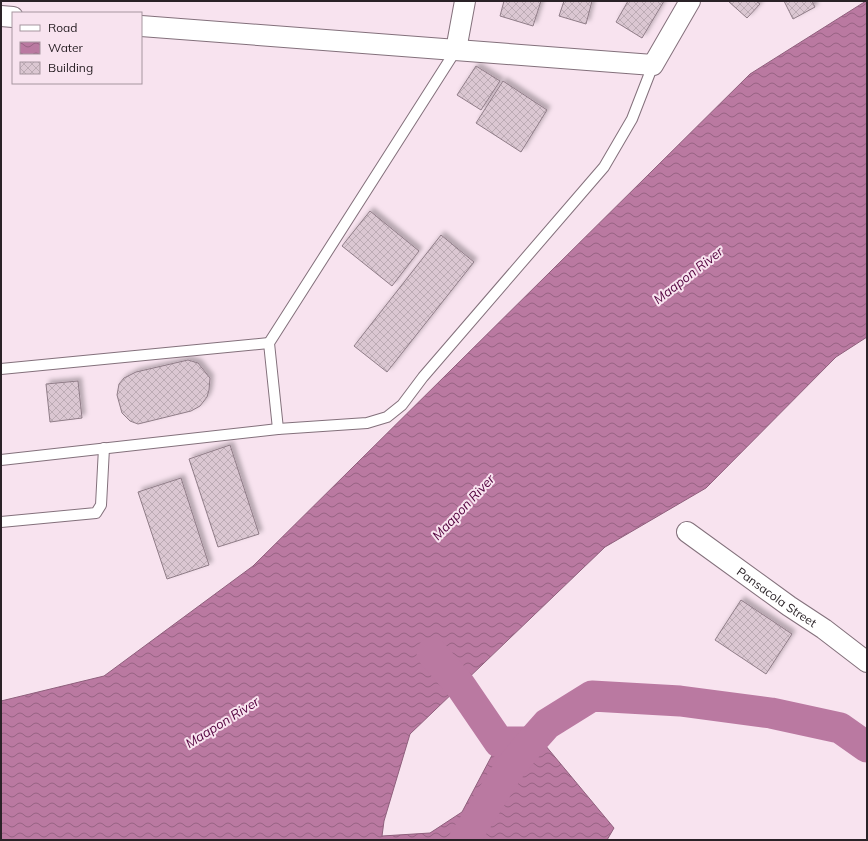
<svg xmlns="http://www.w3.org/2000/svg" width="868" height="841" viewBox="0 0 868 841" font-family="Mulish,sans-serif">
<style>
.water{fill:url(#water-waves);stroke:#8f5f7c}
.lines{fill:none;stroke-linecap:round;stroke-linejoin:round}
.river{stroke:#ba79a1;stroke-width:31}
.building{fill:url(#building-cross-hatch);stroke:#907d88;filter:url(#shadow)}
.lane-casing{stroke:#83707b;stroke-width:12}
.street-casing{stroke:#83707b;stroke-width:22}
.lane{stroke:#fff;stroke-width:10}
.street{stroke:#fff;stroke-width:20}
.labels{text-anchor:middle;dominant-baseline:central;stroke-width:4;stroke-linejoin:round;paint-order:stroke}
.street-label{font-size:12px;fill:#2a2227;stroke:#f8e3ef}
.water-label{font-size:13px;font-style:italic;fill:#53023e;stroke:#f8e3ef}
</style>
<defs>
<pattern id="water-waves" width="16" height="10" patternUnits="userSpaceOnUse"><rect width="16" height="10" fill="#ba79a1"/><path d="M0 5q4-4 8 0t8 0" fill="none" stroke="#976383"/></pattern>
<pattern id="building-cross-hatch" width="8" height="8" patternUnits="userSpaceOnUse"><rect width="8" height="8" fill="#dbc7d2"/><path d="M0 0l8 8M0 8l8-8" fill="none" stroke="#bcabb4"/></pattern>
<filter id="shadow"><feDropShadow dx="3.5" dy="-3.5" stdDeviation="2" flood-color="#0004"/></filter>
</defs>
<rect width="100%" height="100%" fill="#f8e3ef"/>
<path class="water" d="M866,1H867V337L836,357L706,488L605,547L410,734L384,821L382,836L430,833L462,812L499,742L540,739L614,828L607,840H1V701L104,676L253,566L750,74Z"/>
<g class="lines">
<g class="river">
<path d="M432,653L460,685L499,742H531"/>
<path d="M464,840L509,769L531,742L547,724L592,696L680,701L771,713L840,728L867,747"/>
</g>
</g>
<g class="building">
<path d="M504,1H541L533,26L500,16Z"/>
<path d="M564,1H592L586,24L559,16Z"/>
<path d="M628,1H664L642,38L616,22Z"/>
<path d="M728,1H756L760,4L747,18Z"/>
<path d="M784,1H812L815,7L793,19Z"/>
<path d="M476,66L500,81L481,110L457,95Z"/>
<path d="M503,81L547,110L521,152L476,123Z"/>
<path d="M370,211L419,251L392,286L342,246Z"/>
<path d="M441,235L474,262L387,372L354,346Z"/>
<path d="M188,360L198,363L210,378L209,390L207,397L200,406L191,411L138,424L130,421L122,413L117,395L119,384L124,378L136,372Z"/>
<path d="M78,381L82,418L50,422L46,384Z"/>
<path d="M230,445L259,534L218,547L189,459Z"/>
<path d="M181,478L209,565L167,579L138,492Z"/>
<path d="M741,600L792,634L766,674L715,640Z"/>
</g>
<g class="lines">
<g class="lane-casing">
<g id="lane">
<path d="M1,369L269,343"/>
<path d="M278,429L269,343L456,50"/>
<path d="M1,460L278,429L367,423L387,417L402,405L423,377L604,167L632,119L653,65"/>
<path d="M1,522L96,513L101,505L104,448"/>
</g>
</g>
<g class="street-casing">
<g id="street">
<path d="M1,16L13,17"/>
<path d="M141,26L653,65L690,1"/>
<path d="M456,50L465,1"/>
<path id="s1" d="M687,532L789,606L824,629L867,662"/>
</g>
</g>
<use href="#lane" class="lane"/>
<use href="#street" class="street"/>
</g>
<g class="labels">
<g class="street-label">
<text stroke="none"><textPath href="#s1" startOffset="111">Pansacola Street</textPath></text>
</g>
<g class="water-label">
<text transform="translate(688 275) rotate(-38)">Maapon River</text>
<text transform="translate(463 507) rotate(-47)">Maapon River</text>
<text transform="translate(222 722) rotate(-32)">Maapon River</text>
</g>
</g>
<rect width="868" height="841" fill="none" stroke="#2a2227" stroke-width="4"/>
<rect x="12" y="12" width="130" height="72" fill="#f8e3ef" stroke="#a6969f"/>
<rect x="20" y="25" width="20" height="6" fill="#ffffff" stroke="#a6969f"/>
<text x="48" y="32" font-size="12" fill="#2a2227">Road</text>
<rect x="20" y="42" width="20" height="12" fill="url(#water-waves)" stroke="#a6969f"/>
<text x="48" y="52" font-size="12" fill="#2a2227">Water</text>
<rect x="20" y="62" width="20" height="12" fill="url(#building-cross-hatch)" stroke="#a6969f"/>
<text x="48" y="72" font-size="12" fill="#2a2227">Building</text>
</svg>
